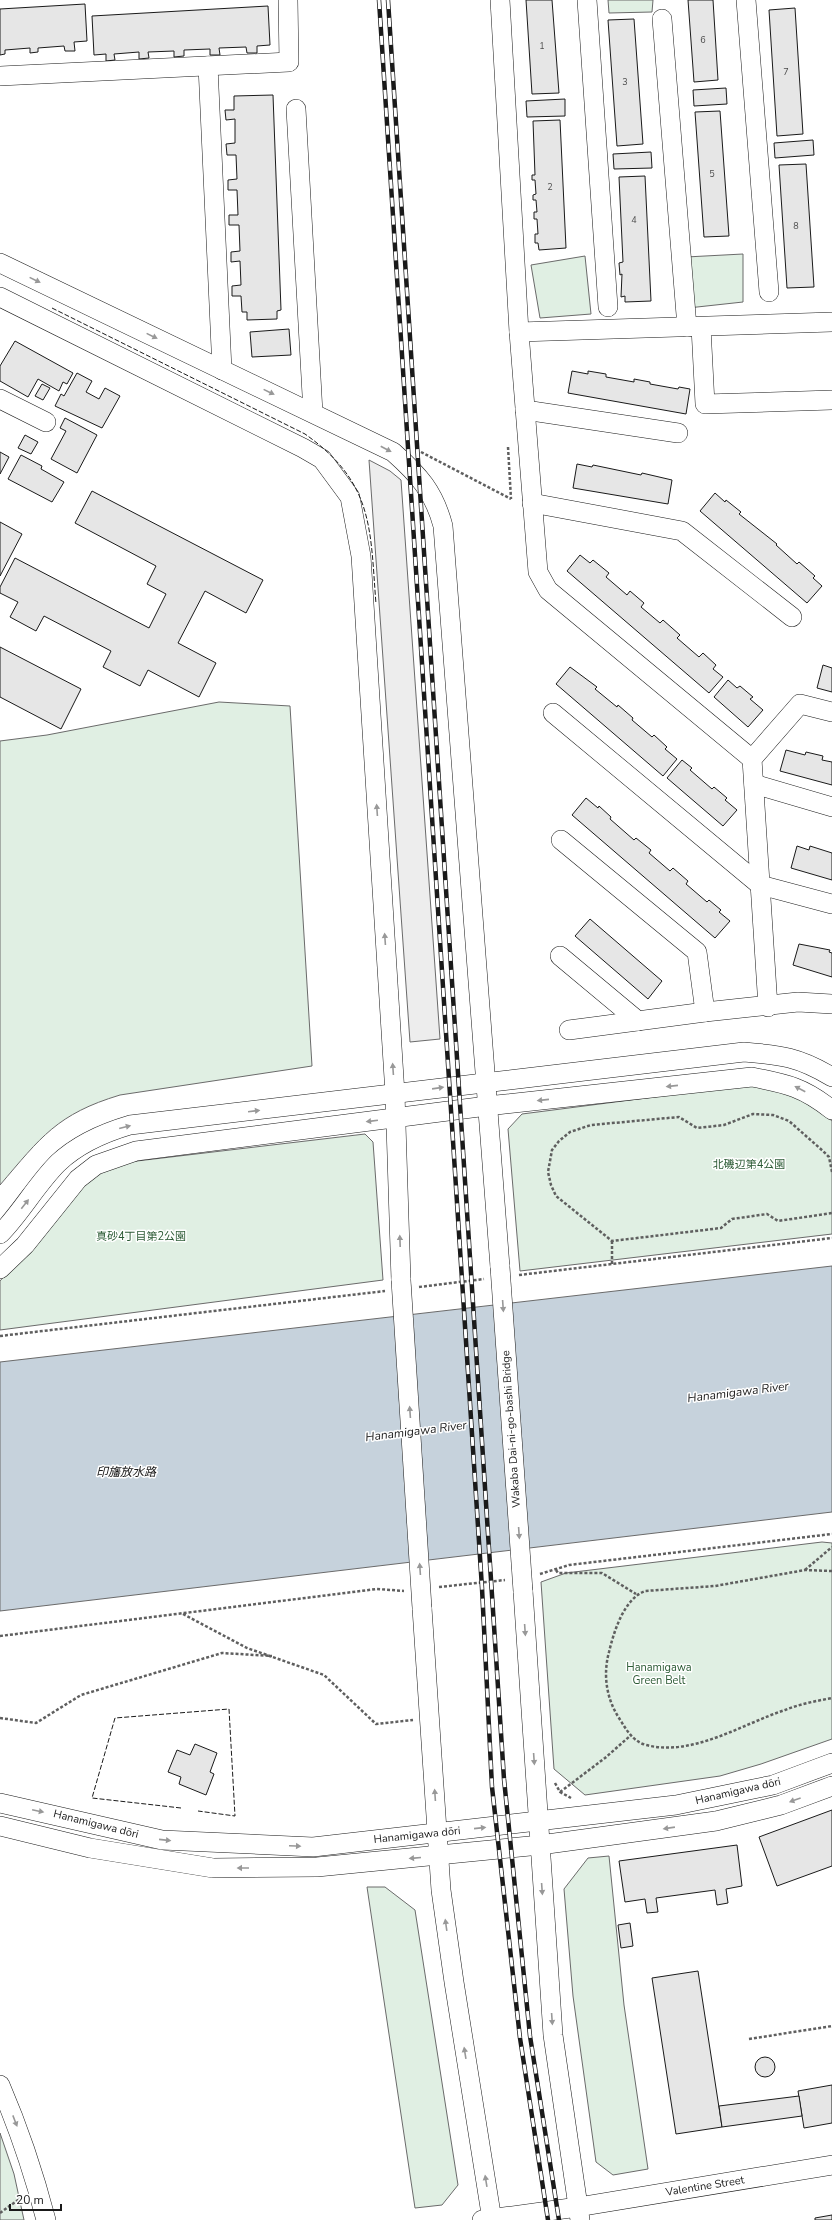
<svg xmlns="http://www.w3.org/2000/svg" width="832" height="2220" viewBox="0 0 832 2220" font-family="'Nunito Sans','Noto Sans JP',sans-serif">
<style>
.green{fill:#e0efe3;stroke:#6a6a6a}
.parking{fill:#ededed;stroke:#6a6a6a}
.water{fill:#c6d2dc;stroke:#6a6a6a}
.building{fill:#e6e6e6;stroke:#1a1a1a}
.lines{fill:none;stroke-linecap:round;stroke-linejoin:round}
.minor-casing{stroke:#1a1a1a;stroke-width:20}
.path{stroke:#5f5f5f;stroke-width:2.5;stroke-dasharray:3 2;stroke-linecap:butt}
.minor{stroke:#fff;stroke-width:19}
.rail-casing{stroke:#1a1a1a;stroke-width:4.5}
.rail{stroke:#fff;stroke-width:3;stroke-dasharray:9;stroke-linecap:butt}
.minor-bridge-casing{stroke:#1a1a1a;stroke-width:20;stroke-linecap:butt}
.minor-bridge{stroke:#fff;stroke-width:19}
.fence{stroke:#1a1a1a;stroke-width:1;stroke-dasharray:5 2;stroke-linecap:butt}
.oneway{fill:#989898}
.labels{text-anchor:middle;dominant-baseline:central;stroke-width:3;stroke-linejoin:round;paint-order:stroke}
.number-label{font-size:9px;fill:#4d4d4d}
.park-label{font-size:11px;fill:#2b5a34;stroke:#fff}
.street-label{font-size:11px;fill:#1a1a1a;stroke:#fff}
.water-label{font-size:12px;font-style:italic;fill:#1a1a1a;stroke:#fff}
</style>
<rect width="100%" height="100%" fill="#fff"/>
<g class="green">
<path d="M608,0H653L652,12L609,13Z"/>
<path d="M743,254V302L688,308L686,257Z"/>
<path d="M585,256L591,314L540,318L531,265Z"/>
<path d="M219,702L290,706L312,1066L120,1095C57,1114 41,1137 0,1185V741L47,735Z"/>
<path d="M755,1084L785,1091L820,1111L832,1121V1234L520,1271L508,1129L522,1114Z"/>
<path d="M365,1134L373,1142L383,1280L0,1330V1281L94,1173L120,1163Z"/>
<path d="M822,1542L832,1543V1739L761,1764L720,1776L585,1795L554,1769L541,1582L566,1573Z"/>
<path d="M609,1856L624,2005L648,2169L613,2175L596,2162L573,1996L564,1889L588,1858Z"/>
<path d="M367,1887H385L415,1910L458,2185L442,2205L415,2208Z"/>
<path d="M0,2133L14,2174L24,2220H0Z"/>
</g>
<path class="parking" d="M369,460L390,471L401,480L440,1039L410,1042Z"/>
<path class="water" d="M832,1266V1512L0,1611V1362Z"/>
<g class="building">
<path d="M526,0H552L559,93L532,94Z"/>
<path d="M688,0H713L718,80L694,82Z"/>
<path d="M85,4L87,41L74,42L75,51H65L64,46L38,48V52L30,53V48L5,50V54L0,55V9Z"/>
<path d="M268,6L270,45L257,46V53H247L246,47L219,48L220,55H210V49L184,50V56L174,57V51L148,52L149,58L139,59V52L114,54L115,60L106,61V54L94,55L92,16Z"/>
<path d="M795,8L803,134L777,136L769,10Z"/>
<path d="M634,19L643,144L617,146L608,20Z"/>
<path d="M726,88L727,104L694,106L693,90Z"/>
<path d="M273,95L281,310L277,311V319L247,320V312H242L241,296H232V286L241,285L240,261L231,262V252L240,251L239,225H229V215H238L237,190H228V180L237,179L236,155H227L226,144L235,143V119L226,120L225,110H234V96Z"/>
<path d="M565,99V116L527,117L526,101Z"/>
<path d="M720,111L729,236L704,237L695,112Z"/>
<path d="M560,120L566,248L539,250L538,243H535V234H538L537,219H534V212H537L536,200H533V195L536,194L535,180H532V175H535L533,121Z"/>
<path d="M813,140L814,155L775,158L774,143Z"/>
<path d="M651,152L652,168L614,169L613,154Z"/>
<path d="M806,164L814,287L787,288L779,165Z"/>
<path d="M645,176L651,301L625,302V296L621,297L622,274L620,275L619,263L623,262L619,177Z"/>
<path d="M289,329L291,355L252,357L250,332Z"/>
<path d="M15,341L73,373L67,384L63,382L59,391L38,379L28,397L0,381V366Z"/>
<path d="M572,371L588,374V371L606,374V377L634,382V379L650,382V384L678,389L679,387L690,389L686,414L568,393Z"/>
<path d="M77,373L92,381L86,392L99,399L105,388L120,396L102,428L55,406L61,394L64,396Z"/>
<path d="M42,384L50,388L43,400L35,396Z"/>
<path d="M65,418L97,435L77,473L51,459L66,431L60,428Z"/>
<path d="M25,435L38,442L31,454L18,448Z"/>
<path d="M0,452L9,457L0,474Z"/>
<path d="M21,455L42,466L41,469L64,482L52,502L8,479Z"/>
<path d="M577,464L592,467L593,465L641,475L642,473L672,480L668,504L573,488Z"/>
<path d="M92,491L263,580L246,613L205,591L178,643L216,663L199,697L148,670L140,686L103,667L111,651L44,616L36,631L10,617L18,602L0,593V587L15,558L149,628L166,594L147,584L156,566L75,523Z"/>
<path d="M715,493L725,502L726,500L741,512L739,514L777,544L776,545L797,564L799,562L815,576L813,578L822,586L807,603L700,511Z"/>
<path d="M0,522L22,534L0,576Z"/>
<path d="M580,555L590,563L593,560L609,573L606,577L627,595L630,591L644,603L641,607L660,623L663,620L680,635L677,638L699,657L703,653L716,665L713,669L723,677L709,693L567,571Z"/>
<path d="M0,647L81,689L61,729L0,697Z"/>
<path d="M823,665L832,668V692L817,688Z"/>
<path d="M570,667L597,687L595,689L617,707L618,705L633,718L632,720L652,737L654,735L667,747L665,749L677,759L663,776L556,684Z"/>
<path d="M728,680L737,688L740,686L753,697L750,699L763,710L748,727L714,697Z"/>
<path d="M786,750L805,755L806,752L823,756L822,760L832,762V785L780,771Z"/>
<path d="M682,760L692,768L690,770L712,789L714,787L727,798L725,800L737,810L723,826L667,778Z"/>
<path d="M586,798L598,808L599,806L611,817L610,819L634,840L636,838L651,850L649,853L670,871L673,868L688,881L686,884L707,902L709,900L721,910L719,912L730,921L715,938L572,815Z"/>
<path d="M797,846L809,850L810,846L832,853V880L791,868Z"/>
<path d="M590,919L662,981L648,999L575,936Z"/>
<path d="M799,944L830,950L829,952L832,953V977L793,965Z"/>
<path d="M195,1744L217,1753L210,1772L214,1774L206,1795L179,1784L181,1777L168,1772L177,1750L190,1755Z"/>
<path d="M832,1810V1866L777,1886L759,1837Z"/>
<path d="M737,1845L742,1886L726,1889L728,1903L717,1905L715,1890L656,1898L658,1912L647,1913L645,1899L625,1902L619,1861Z"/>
<path d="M630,1923L633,1946L621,1948L618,1925Z"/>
<path d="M698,1971L722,2127L676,2134L652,1978Z"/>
<circle cx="765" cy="2067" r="10"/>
<path d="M832,2085V2123L804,2128L798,2091Z"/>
<path d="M799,2096L802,2116L722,2127L719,2106Z"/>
<path d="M832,2215V2220H815V2218Z"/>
</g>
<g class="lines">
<g class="minor-casing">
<g id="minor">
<path d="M500,0L519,332L538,572L548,590L752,759"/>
<path d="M587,0L608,307"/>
<path d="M746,0L769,292"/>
<path d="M662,19L687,327"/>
<path d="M208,66L222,370"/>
<path d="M0,76L289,62L288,0"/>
<path d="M296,109L313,413"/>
<path d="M0,263L393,452C419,475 434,492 443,526L500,1267"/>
<path d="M0,297L303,448L322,459L350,497L361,556L395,1094L401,1280"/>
<path d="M701,327L705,404L832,400"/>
<path d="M519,332L832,322"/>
<path d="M0,399L46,422"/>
<path d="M525,410L678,433"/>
<path d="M532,503L682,531L792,617"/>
<path d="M553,713L760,885L832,904"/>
<path d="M754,784L832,807"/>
<path d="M561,840L697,952L705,1012"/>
<path d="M560,956L638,1021"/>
<path d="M768,1007L752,759L800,704L832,712"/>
<path d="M569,1030L705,1012L798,1002L832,1004"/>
<path d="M0,1234C21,1213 36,1185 58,1163C78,1144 103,1133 130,1125L744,1052C781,1055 799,1057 832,1077"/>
<path d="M0,1269L25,1245L78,1179L96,1165L136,1151L487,1106L752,1077C787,1084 803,1087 832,1110"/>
<path d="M523,1591L553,2035L580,2220"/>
<path d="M422,1608L441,1890L454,1982L492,2220"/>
<path d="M0,1803L162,1840L313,1847L676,1805L773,1785L832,1763"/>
<path d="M0,1826L90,1848L213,1868L317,1867L540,1845L716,1821L781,1805L832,1786"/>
<path d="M0,2085C19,2129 34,2174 46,2220"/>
<path d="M482,2220L578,2207L832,2165"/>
</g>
</g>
<g class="path">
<path d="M508,447L511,499"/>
<path d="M421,452L511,499"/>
<path d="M832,1172L829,1157L823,1151L789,1121L773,1115L753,1114L724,1125L697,1128L679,1117L591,1125L570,1132L559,1141L552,1150L548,1172L551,1185L556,1196L612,1241L721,1228L732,1219L767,1214L778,1221L832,1213"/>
<path d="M612,1264V1241"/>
<path d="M519,1275L832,1238"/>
<path d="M419,1287L484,1279"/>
<path d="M0,1336L385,1291"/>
<path d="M556,1570L558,1573H602L636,1594"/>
<path d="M805,1570L832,1547"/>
<path d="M832,1571L805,1570L715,1586L645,1591C624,1599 614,1631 609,1652C603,1674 606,1698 619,1718C626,1729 632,1741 646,1745C693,1757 742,1724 785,1710C800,1704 816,1701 832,1698"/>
<path d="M540,1574L569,1565L832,1534"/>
<path d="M439,1587L505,1580"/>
<path d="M183,1614L247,1648L324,1675L376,1724L413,1720"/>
<path d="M0,1636L377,1589L404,1591"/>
<path d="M0,1718L36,1723L81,1695L222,1653L272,1656"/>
<path d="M555,1783L560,1792L571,1798"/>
<path d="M560,1792L605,1758L630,1736"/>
<path d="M749,2039L832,2026"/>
<path d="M0,2213L22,2197"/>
</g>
<use href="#minor" class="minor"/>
<g class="rail-casing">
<g id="rail">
<path d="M379,0L482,1588L492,1787L520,2038L548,2220"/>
<path d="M388,0L504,1779L530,2036L559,2220"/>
</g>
</g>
<use href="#rail" class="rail"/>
<g class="minor-bridge-casing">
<g id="minor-bridge">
<path d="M500,1267L523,1591"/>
<path d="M401,1280L422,1608"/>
</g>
</g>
<use href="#minor-bridge" class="minor-bridge"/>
<g class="fence">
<path d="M52,308L305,434C374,483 370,528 376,604"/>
<path d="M181,1808L92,1798L115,1718L229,1709L235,1816L198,1811"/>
</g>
</g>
<defs><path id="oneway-solid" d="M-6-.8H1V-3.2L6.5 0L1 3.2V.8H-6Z"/></defs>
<g class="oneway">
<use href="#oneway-solid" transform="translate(35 280) rotate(26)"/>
<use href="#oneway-solid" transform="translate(152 336) rotate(26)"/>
<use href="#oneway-solid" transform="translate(269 392) rotate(26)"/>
<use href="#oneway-solid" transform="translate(386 449) rotate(28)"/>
<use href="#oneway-solid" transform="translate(377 810) rotate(-94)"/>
<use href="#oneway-solid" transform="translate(385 939) rotate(-94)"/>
<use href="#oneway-solid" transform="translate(393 1069) rotate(-94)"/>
<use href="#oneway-solid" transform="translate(672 1086) rotate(174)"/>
<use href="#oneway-solid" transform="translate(438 1088) rotate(-8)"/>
<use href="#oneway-solid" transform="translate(800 1089) rotate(-152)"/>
<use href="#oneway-solid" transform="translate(543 1100) rotate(174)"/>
<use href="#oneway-solid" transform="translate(254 1111) rotate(-7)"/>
<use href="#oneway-solid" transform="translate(372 1121) rotate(173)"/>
<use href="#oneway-solid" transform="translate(125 1127) rotate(-14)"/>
<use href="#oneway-solid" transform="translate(25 1204) rotate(-52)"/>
<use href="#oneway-solid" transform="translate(400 1241) rotate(-92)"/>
<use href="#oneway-solid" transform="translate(503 1306) rotate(86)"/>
<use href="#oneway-solid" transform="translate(410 1412) rotate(-94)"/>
<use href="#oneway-solid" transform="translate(519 1533) rotate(86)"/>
<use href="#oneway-solid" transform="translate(420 1569) rotate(-94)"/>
<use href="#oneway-solid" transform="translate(525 1630) rotate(86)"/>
<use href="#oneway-solid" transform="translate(534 1759) rotate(86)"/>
<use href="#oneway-solid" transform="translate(435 1795) rotate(-94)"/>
<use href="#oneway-solid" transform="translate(795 1800) rotate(160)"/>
<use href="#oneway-solid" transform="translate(38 1811) rotate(12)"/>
<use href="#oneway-solid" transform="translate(480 1828) rotate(-6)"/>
<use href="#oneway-solid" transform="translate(669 1828) rotate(172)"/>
<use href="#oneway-solid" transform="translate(165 1840) rotate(6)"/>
<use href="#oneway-solid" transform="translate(295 1846) rotate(2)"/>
<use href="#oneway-solid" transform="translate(415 1858) rotate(175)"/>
<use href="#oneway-solid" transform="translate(243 1868) rotate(180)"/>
<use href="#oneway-solid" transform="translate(542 1889) rotate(86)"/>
<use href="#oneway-solid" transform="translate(446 1925) rotate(-98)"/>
<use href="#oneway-solid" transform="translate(552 2019) rotate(86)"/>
<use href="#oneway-solid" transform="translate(465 2053) rotate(-99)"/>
<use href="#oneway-solid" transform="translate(15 2121) rotate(69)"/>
<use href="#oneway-solid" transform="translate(486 2181) rotate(-99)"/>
</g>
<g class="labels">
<g class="number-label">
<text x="703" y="40">6</text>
<text x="542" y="46">1</text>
<text x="786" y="72">7</text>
<text x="625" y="82">3</text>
<text x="712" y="174">5</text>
<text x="550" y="187">2</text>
<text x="634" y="220">4</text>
<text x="796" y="226">8</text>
</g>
<g class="park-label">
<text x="749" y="1164">北磯辺第4公園</text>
<text x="141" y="1236">真砂4丁目第2公園</text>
<text x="659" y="1667">Hanamigawa<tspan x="659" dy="13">Green Belt</tspan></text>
</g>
<g class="street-label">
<text transform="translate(511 1429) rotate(-94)">Wakaba Dai-ni-go-bashi Bridge</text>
<text transform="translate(738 1791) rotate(-13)">Hanamigawa dōri</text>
<text transform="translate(96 1824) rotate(14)">Hanamigawa dōri</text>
<text transform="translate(417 1835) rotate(-6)">Hanamigawa dōri</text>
<text transform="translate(705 2186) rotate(-9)">Valentine Street</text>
</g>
<g class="water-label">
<text transform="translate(738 1392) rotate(-7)">Hanamigawa River</text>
<text transform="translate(416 1431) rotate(-7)">Hanamigawa River</text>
<text x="126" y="1472">印旛放水路</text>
</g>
</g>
<path d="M10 2204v6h51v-6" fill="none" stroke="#1a1a1a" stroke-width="2"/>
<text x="16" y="2204" font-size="12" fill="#1a1a1a" stroke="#ffffff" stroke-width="3" paint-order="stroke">20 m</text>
</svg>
